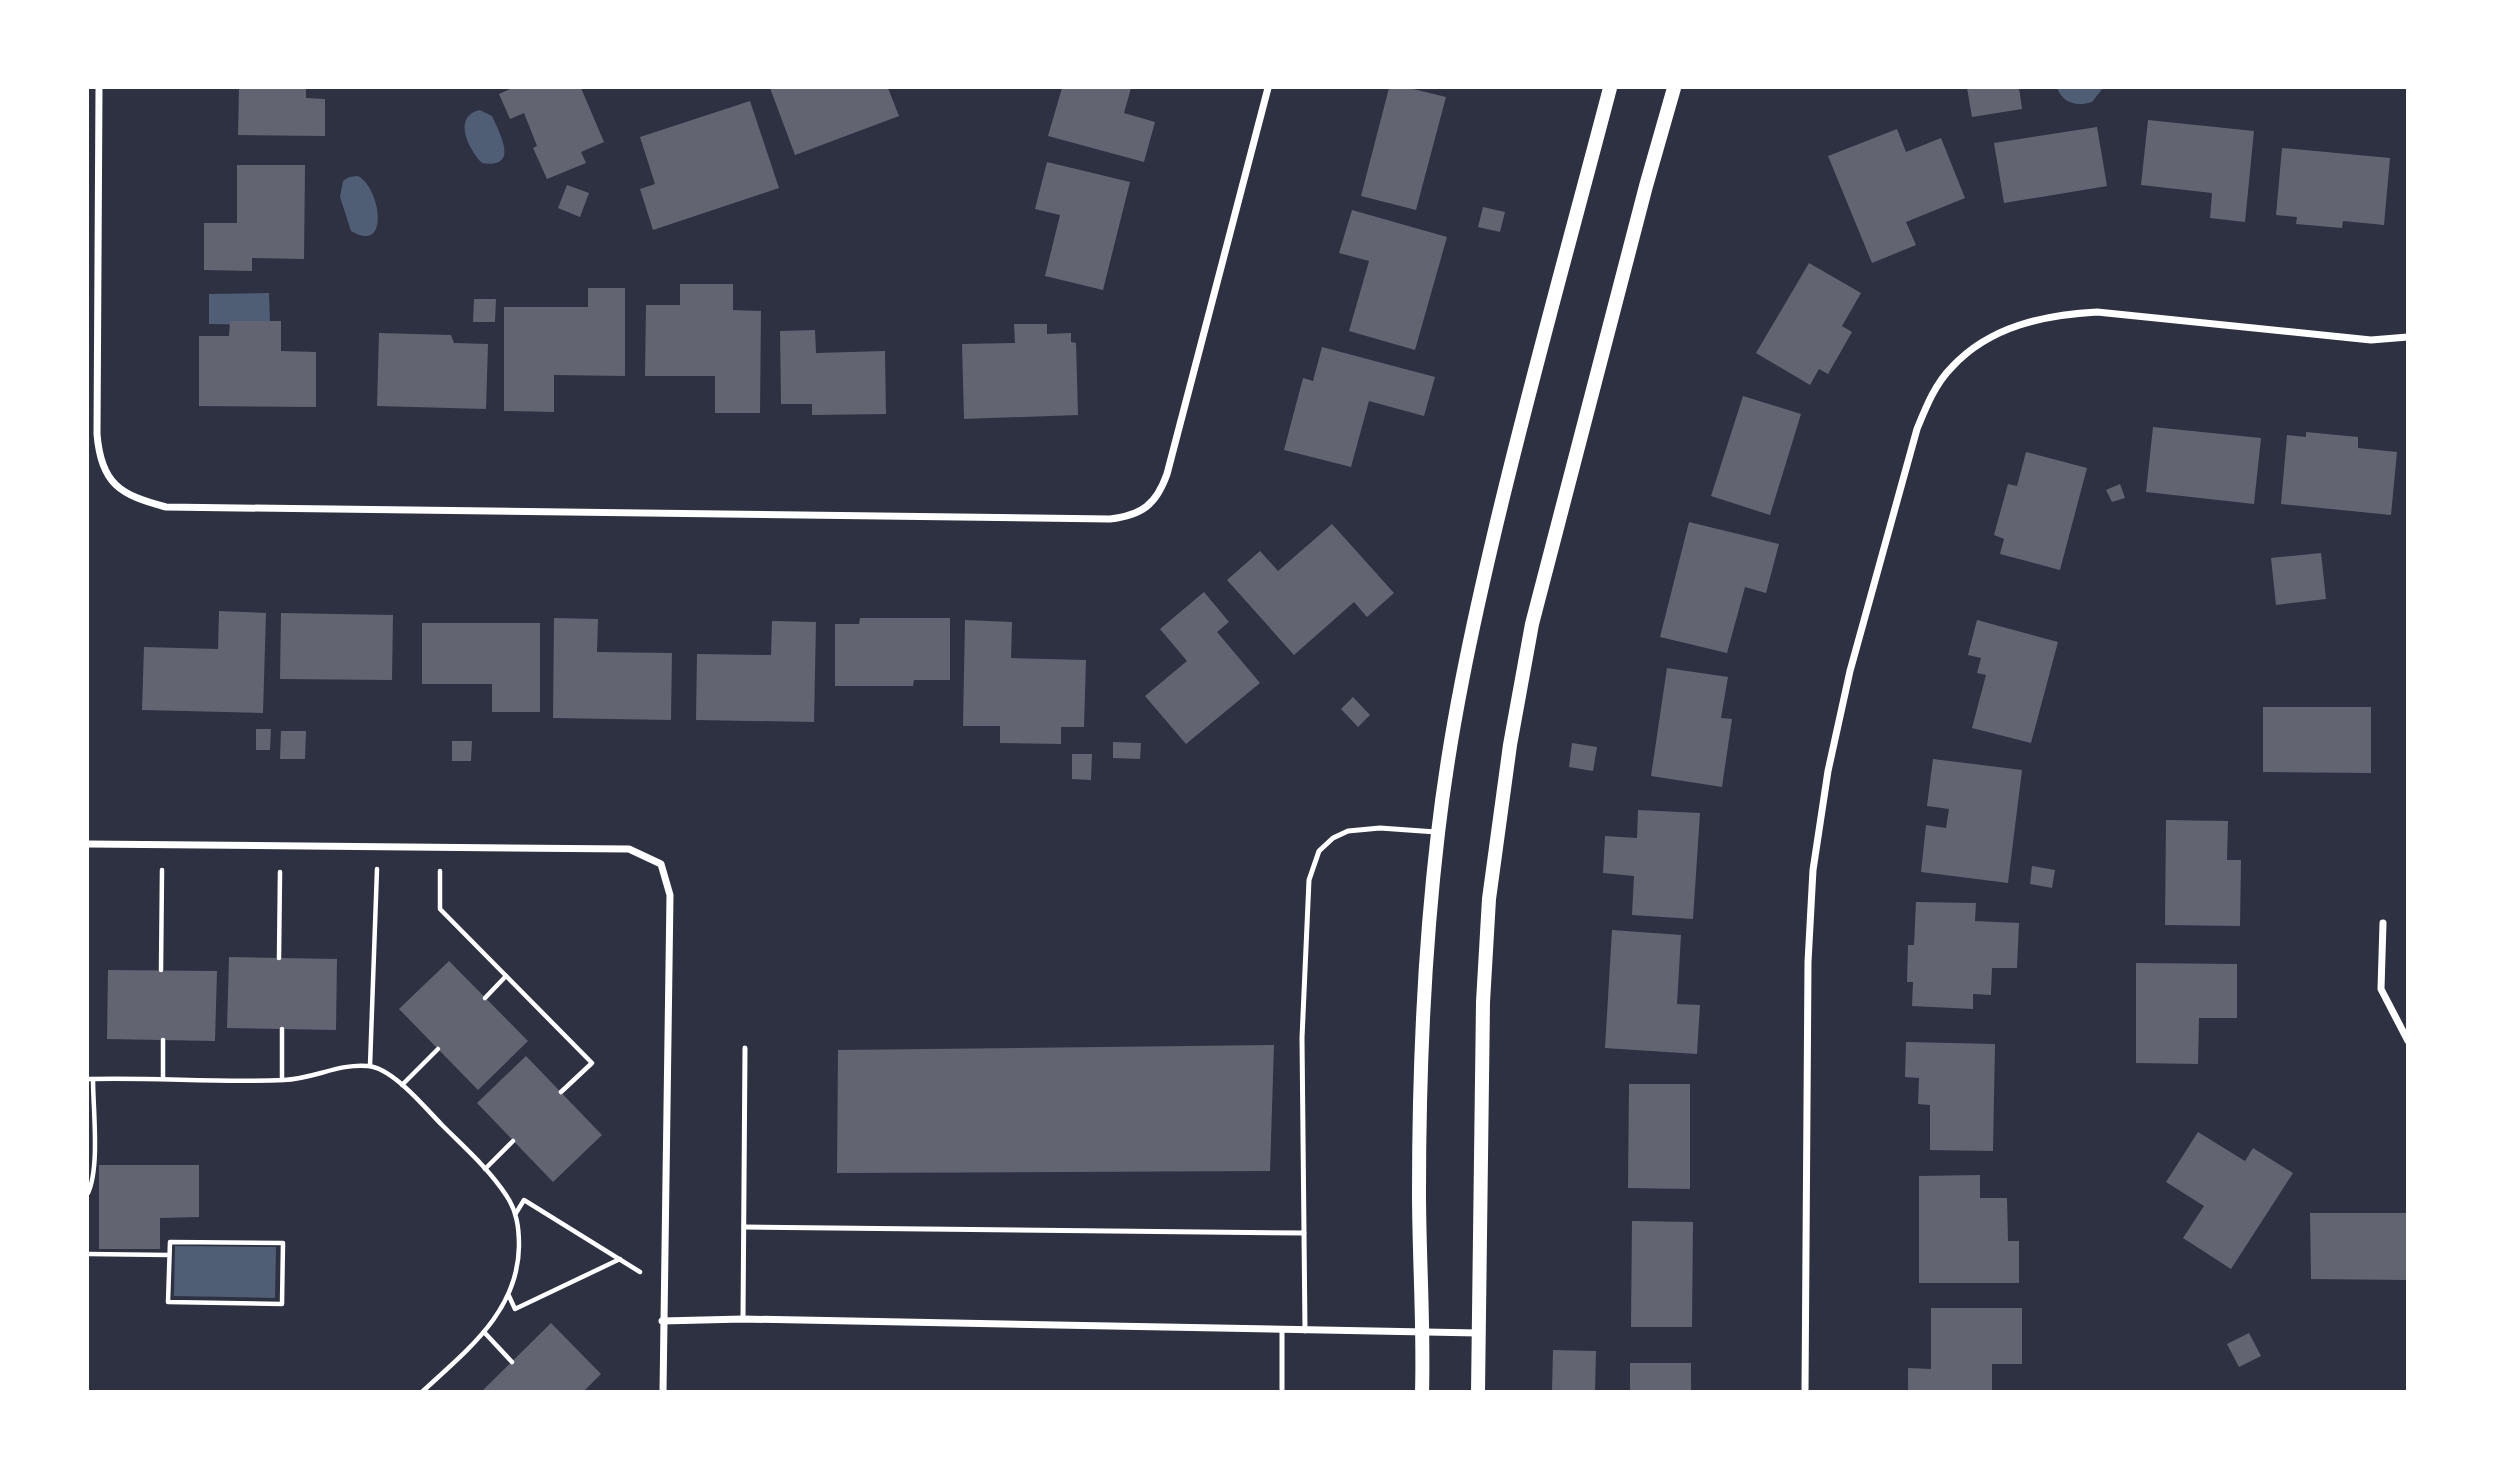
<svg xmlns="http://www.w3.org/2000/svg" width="2495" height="1479" viewBox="0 0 2495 1479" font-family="'DM Sans',sans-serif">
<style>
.water{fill:#4f5d75}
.building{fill:#626471}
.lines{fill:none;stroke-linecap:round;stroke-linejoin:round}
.path{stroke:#fff;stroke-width:4.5}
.service{stroke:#fff;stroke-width:5}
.minor{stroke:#fff;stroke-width:7}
.secondary{stroke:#fff;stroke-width:14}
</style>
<rect width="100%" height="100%" fill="#2d3142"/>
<g class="water">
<path d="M2057,88H2103L2092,102C2076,107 2063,103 2057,88Z"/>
<path d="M480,110L492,116C500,134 520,169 482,163C468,149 452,116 480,110Z"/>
<path d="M358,176C380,187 391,255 351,231L340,197L343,181L349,177Z"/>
<path d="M269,293L270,325L209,324V294Z"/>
<path d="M175,1246L276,1247L275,1298L174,1296Z"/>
</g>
<g class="building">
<path d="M239,88H306V98L325,99V136L238,135Z"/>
<path d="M512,88H581L604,142L581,152L586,163L547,179L533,148L537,146L524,113L510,119L499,94Z"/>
<path d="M770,88H888L899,116L795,155Z"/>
<path d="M1062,88H1131L1124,113L1155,122L1144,162L1048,136Z"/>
<path d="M1389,88H1409L1446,97L1416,210L1361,196Z"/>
<path d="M1967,88H2019L2022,109L1972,117Z"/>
<path d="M750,101L779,188L653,230L640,189L655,184L640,137Z"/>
<path d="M2148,120L2254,131L2245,222L2210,218L2212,193L2141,185Z"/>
<path d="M2097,127L2107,186L2004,203L1994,143Z"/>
<path d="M1897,129L1906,152L1941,138L1965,198L1906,222L1916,245L1872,263L1828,156Z"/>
<path d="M2282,148L2390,158L2384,225L2343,221L2342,228L2296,224L2297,217L2276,215Z"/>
<path d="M1047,162L1130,182L1103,290L1045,276L1060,215L1035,209Z"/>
<path d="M237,165H305L304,259L252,258V271L204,270V223H237Z"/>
<path d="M567,185L589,193L580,217L558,208Z"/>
<path d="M1483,207L1505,212L1500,232L1478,227Z"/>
<path d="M1352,210L1447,237L1415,350L1349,331L1369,261L1339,253Z"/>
<path d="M1809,263L1861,293L1842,326L1852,332L1828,374L1819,369L1810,385L1756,353Z"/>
<path d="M680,284H733V310L761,311L760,413H715V376H645L646,305H680Z"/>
<path d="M588,288H625V376L554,375V412L504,411V307H588Z"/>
<path d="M474,299H496L495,322H473Z"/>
<path d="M230,321H281V351L316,352V407L199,406V336H229Z"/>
<path d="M1014,324H1047V334L1071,333V342L1076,343L1078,415L964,419L962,344L1015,343Z"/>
<path d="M815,330L816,353L885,351L886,414L812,415V404H781L780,331Z"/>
<path d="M379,333L451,335L454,343L488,344L486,409L377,406Z"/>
<path d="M1322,347L1435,377L1424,416L1369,401L1351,467L1284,450L1303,378L1313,381Z"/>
<path d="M1743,396L1801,414L1770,515L1711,496Z"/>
<path d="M2153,427L2261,438L2254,504L2146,492Z"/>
<path d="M2306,432L2358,437V448L2397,452L2391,515L2281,504L2287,435L2306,437Z"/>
<path d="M2026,452L2087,468L2060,570L2000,554L2004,539L1994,535L2008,484L2017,486Z"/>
<path d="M2120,484L2125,498L2112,502L2106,490Z"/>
<path d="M1689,522L1779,544L1766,593L1745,587L1727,653L1660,637Z"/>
<path d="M1332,524L1394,593L1367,617L1354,602L1294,655L1227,580L1260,551L1278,571Z"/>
<path d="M2321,553L2326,599L2276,605L2271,558Z"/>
<path d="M1204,592L1229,622L1217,632L1260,683L1186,744L1145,696L1187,661L1160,629Z"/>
<path d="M219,611L266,613L263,713L142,710L144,647L218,649Z"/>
<path d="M281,613L393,615L392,680L280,679Z"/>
<path d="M554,618L598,619L597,652L672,653L671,720L553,718Z"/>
<path d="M860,618H950V680H914L913,686H835V624H859Z"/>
<path d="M965,620L1012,622L1011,658L1086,660L1084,727H1061V744L1000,743V726H963Z"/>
<path d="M1977,620L2058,642L2031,743L1972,728L1986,675L1977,673L1981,658L1968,655Z"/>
<path d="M772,621L816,622L814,722L696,720L697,654L771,655Z"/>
<path d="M422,623H540V712H492V684H422Z"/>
<path d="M1667,668L1728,677L1721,718L1732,719L1722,787L1651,776Z"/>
<path d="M1353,697L1370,715L1358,727L1341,709Z"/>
<path d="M2263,707H2371V773L2263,772Z"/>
<path d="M256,729H271L270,750H256Z"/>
<path d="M281,731H306L305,759H280Z"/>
<path d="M452,741H472L471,761H452Z"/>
<path d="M1113,742L1141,743L1140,759L1113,758Z"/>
<path d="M1572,743L1597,747L1593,771L1569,767Z"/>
<path d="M1072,754H1092L1091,780L1072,779Z"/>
<path d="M1933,759L2022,770L2008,883L1921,872L1926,825L1946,828L1949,809L1927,806Z"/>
<path d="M1638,810L1700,813L1693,919L1632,915L1634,876L1603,873L1605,836L1637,838Z"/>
<path d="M2166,820L2228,821L2227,860H2241L2240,926L2165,925Z"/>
<path d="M2032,866L2055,870L2052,888L2030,884Z"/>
<path d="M1916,902L1976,903L1975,921L2019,923L2017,968H1992L1991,995L1973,994V1009L1912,1006L1913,982H1907L1908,945H1914Z"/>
<path d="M1612,930L1681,935L1677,1004L1700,1005L1697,1054L1605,1048Z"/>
<path d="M229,957L337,959L336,1030L227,1028Z"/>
<path d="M449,961L528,1041L478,1090L399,1009Z"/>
<path d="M2136,963L2237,964V1018H2199L2198,1064L2136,1063Z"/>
<path d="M108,970L217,971L215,1041L107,1039Z"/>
<path d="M1906,1042L1995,1044L1993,1151L1930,1150V1105L1918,1104L1919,1078L1905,1077Z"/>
<path d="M1274,1045L1270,1171L837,1173L838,1050Z"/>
<path d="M526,1056L602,1135L553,1182L477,1103Z"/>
<path d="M1629,1084H1690V1189L1628,1188Z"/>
<path d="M2198,1132L2245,1161L2253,1148L2293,1173L2231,1269L2183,1238L2204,1206L2166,1182Z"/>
<path d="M99,1165H199V1217L160,1218V1249H99Z"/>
<path d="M1980,1175V1198H2007L2008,1241H2019V1283H1919V1176Z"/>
<path d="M2310,1213H2408V1280L2311,1279Z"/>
<path d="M1632,1221L1693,1222L1692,1327H1631Z"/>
<path d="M1931,1308H2022V1364H1992V1392H1908V1368L1931,1369Z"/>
<path d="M551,1323L601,1374L583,1392H481Z"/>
<path d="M2249,1333L2261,1356L2239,1367L2227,1344Z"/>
<path d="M1553,1350L1596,1351L1595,1392H1552Z"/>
<rect x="1630" y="1363" width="61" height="29"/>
</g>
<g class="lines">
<g class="path">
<path d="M440,871V909L592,1063L561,1092"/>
<path d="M279,958L280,872"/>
<path d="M161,970L162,870"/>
<path d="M485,998L506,976"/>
<path d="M370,1066L377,869"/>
<path d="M88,1079C153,1077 219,1083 284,1080C313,1079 340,1063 368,1066C393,1068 425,1108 442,1125C464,1147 489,1169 506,1195C517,1211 519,1228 519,1246C518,1312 467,1350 422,1392"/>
<path d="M163,1079V1040"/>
<path d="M282,1080V1029"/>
<path d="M402,1085L438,1049"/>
<path d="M485,1169L513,1141"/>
<path d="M88,1193C100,1167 93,1109 93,1079"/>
<path d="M516,1213L524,1200L640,1272"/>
<path d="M170,1242L283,1243L282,1304L168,1302Z"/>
<path d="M88,1254L169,1255"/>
<path d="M509,1296L515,1309L620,1259"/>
<path d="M484,1332L512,1362"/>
</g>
<g class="service">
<path d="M744,1227L1304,1233L1302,1038L1309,880L1319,851L1333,838L1348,831L1380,828L1436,832"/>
<path d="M1304,1233L1305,1331"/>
<path d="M743,1319L745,1048"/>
<path d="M1282,1330V1392"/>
</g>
<g class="minor">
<path d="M99,88L97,434C101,484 120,495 166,507L1110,519C1142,515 1156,505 1167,474L1268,88"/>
<path d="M88,844L629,849L661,864L670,895L663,1392"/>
<path d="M2383,923L2381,989L2408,1041"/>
<path d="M662,1321L743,1319L1478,1333"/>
<path d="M1805,1392L1808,962L1813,870L1828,771L1850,671L1917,429C1926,407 1935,384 1952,367C1990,326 2044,315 2097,312L2371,340L2408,337"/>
</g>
<g class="secondary">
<path d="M1422,1392C1424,1325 1419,1258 1419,1192C1419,1072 1424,952 1438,833C1450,729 1472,627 1496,526C1531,379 1572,233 1610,88"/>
<path d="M1478,1392L1483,1002L1489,899L1510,745L1532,624L1646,186L1674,88"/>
</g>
</g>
<rect width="2495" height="1479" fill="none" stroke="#ffffff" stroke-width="178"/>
</svg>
